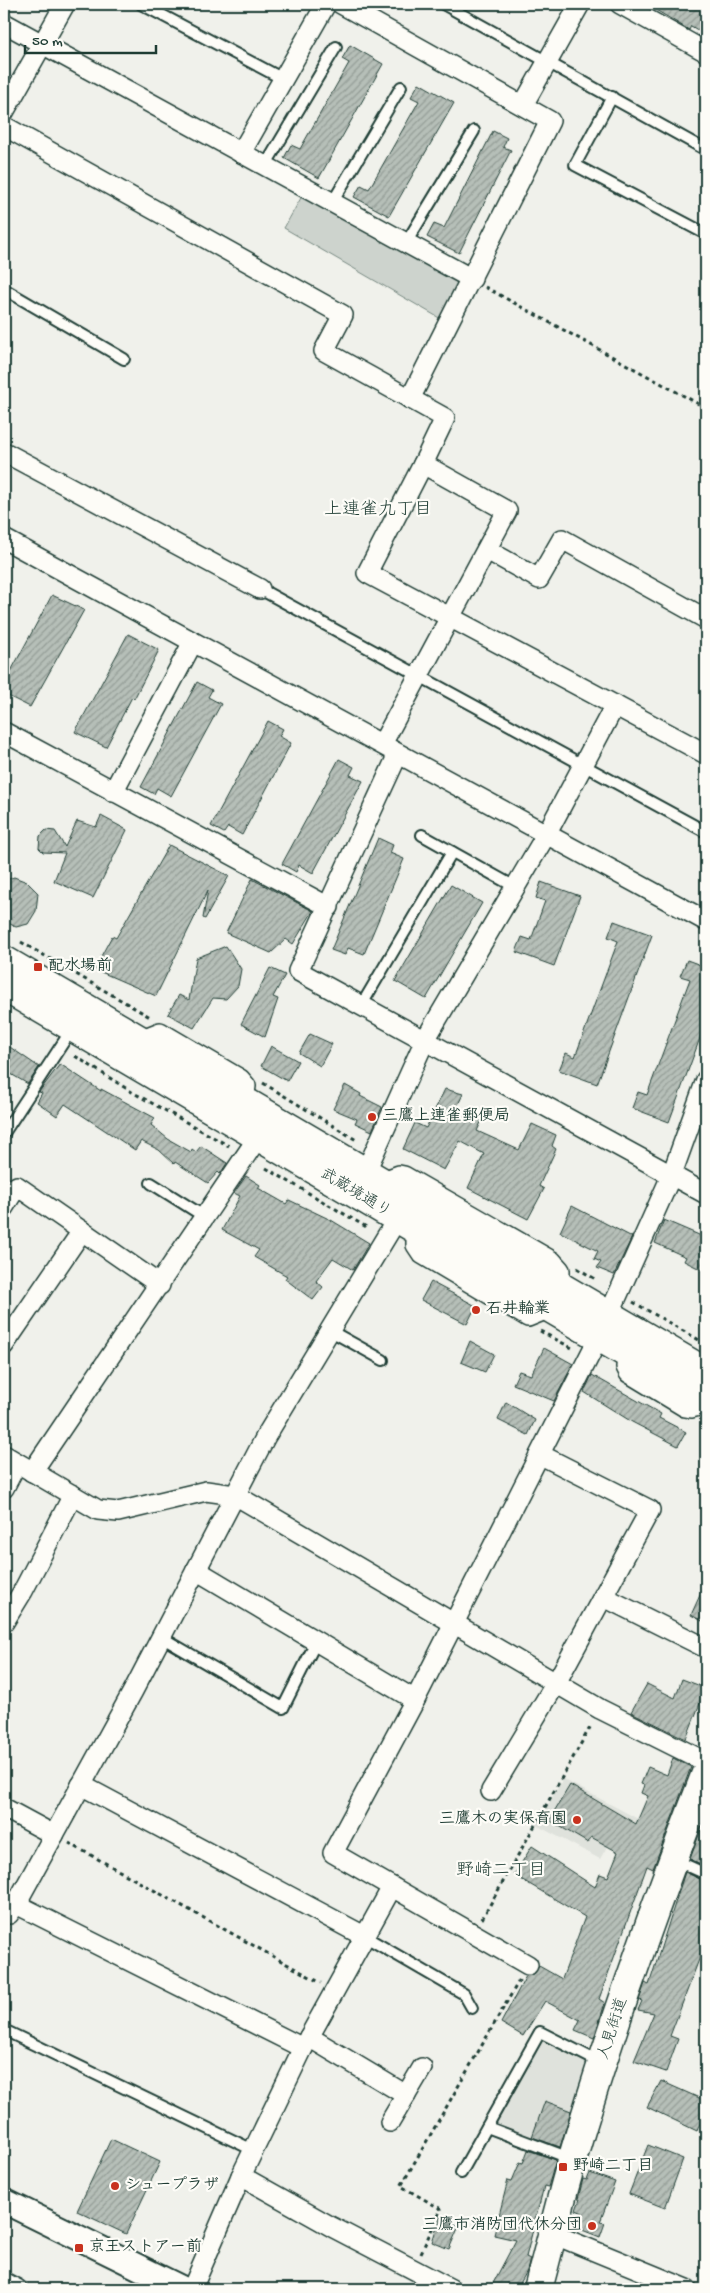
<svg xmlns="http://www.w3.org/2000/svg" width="710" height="2293" viewBox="0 0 710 2293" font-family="'Gochi Hand','Klee One',sans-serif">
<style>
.built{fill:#dfe2dc}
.green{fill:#cdd3cd;stroke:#768880}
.building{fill:url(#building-hatch);stroke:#1f3d34}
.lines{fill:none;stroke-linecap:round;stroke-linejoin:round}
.service-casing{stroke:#1f3d34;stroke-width:14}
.minor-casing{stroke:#1f3d34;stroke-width:22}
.tertiary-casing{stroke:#1f3d34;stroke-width:28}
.secondary-casing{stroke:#1f3d34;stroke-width:31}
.primary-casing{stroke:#1f3d34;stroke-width:31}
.path{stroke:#1f3d34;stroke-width:3;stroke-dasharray:4 4;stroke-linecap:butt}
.service{stroke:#fdfcf7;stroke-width:10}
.minor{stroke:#fdfcf7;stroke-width:19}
.tertiary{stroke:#fdfcf7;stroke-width:24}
.secondary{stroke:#fdfcf7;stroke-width:28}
.primary{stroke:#fdfcf7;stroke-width:28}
.poi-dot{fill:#c8321e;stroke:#fdfcf7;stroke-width:2}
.labels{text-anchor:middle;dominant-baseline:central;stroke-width:4.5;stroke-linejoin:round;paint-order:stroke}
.poi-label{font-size:16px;font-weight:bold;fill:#1f3d34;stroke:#fdfcf7;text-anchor:start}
.street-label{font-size:16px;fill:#1f3d34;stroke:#fdfcf7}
.neighbourhood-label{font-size:18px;fill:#1f3d34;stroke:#fdfcf7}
</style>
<defs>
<pattern id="building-hatch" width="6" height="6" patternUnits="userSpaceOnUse" patternTransform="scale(1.25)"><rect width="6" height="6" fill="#b6bfb8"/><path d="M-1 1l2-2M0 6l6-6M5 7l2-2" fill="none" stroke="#939c96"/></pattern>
</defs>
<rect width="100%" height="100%" fill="#f0f1eb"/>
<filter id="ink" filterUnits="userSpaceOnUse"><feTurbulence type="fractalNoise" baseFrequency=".02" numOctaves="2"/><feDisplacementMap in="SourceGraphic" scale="10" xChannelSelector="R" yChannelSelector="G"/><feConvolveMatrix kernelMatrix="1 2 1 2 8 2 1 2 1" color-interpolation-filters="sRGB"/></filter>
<g filter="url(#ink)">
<g class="built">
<path d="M563,1779L670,1836L664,1853L617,1829L600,1859L536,1825Z"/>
<path d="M543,2042L592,2062L564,2152L497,2127L495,2121Z"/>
</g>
<path class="green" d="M306,189L472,279L448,323L284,228Z"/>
<g class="building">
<path d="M646,4H698L706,9V35L691,26L689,30Z"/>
<path d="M350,45L383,64L319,178L284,158L291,145L300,149L349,63L342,59Z"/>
<path d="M419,83L454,103L389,216L354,197L361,185L369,189L419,101L411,97Z"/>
<path d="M493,131L507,138L503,147L511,150L459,253L427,237L434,224L444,228Z"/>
<path d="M52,595L84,610L30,707L4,694V684Z"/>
<path d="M128,634L159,650L134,699L132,697L106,747L75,732Z"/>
<path d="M197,682L212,690L208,697L221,704L171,796L157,788L154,794L141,787Z"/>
<path d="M268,721L283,729L279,736L291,743L242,835L228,827L224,833L211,826Z"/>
<path d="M339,759L354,767L350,775L363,781L313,873L299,865L296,872L282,864Z"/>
<path d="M101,816L127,830L93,898L54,881L65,853L43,852L39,848L40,836L46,830L55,831L65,847L77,821L96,827Z"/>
<path d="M378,838L393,845L390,853L404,859L364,954L348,948L345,955L331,950Z"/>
<path d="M169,845L229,876L205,919L203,918L208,890L156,996L94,969L112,936L116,938Z"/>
<path d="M14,877L27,882L38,893L36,911L28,924L16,927L4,921V881Z"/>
<path d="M252,879L313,911L293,944L286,939L271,953L226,933Z"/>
<path d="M541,882L580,896L554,966L516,952L522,937L531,940L545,901L536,898Z"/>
<path d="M451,885L482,903L426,999L395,981Z"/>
<path d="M614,921L652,935L597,1084L559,1070L566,1053L575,1057L618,941L608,937Z"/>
<path d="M226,946L241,969L238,986L226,999L213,998L194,1028L168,1014L179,995L189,1000L196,958Z"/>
<path d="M687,960L706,967V1022L669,1122L632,1108L638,1092L647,1095L690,979L680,976Z"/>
<path d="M270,968L285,975L273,997L278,999L265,1037L241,1024Z"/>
<path d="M310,1034L332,1044L320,1066L299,1053Z"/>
<path d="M4,1043L39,1067L28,1084L4,1070Z"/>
<path d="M271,1046L298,1061L287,1081L261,1066Z"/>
<path d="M60,1064L101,1091V1089L155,1118L151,1125L168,1139L191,1152L192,1149L196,1152L201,1146L227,1163L220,1174L218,1172L208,1183L175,1162L174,1164L159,1150L141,1141L135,1150L65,1104L57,1116L37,1102L42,1093L39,1092Z"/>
<path d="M345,1085L361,1094L360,1096L382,1107L372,1131L355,1123L357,1119L333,1109Z"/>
<path d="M445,1089L463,1094L456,1109L483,1118L477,1131L519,1150L532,1124L556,1135L552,1146L556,1149L539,1186L544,1189L528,1219L468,1188L484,1154L460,1141L444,1170L403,1149L415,1123L426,1128Z"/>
<path d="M246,1176L260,1185L258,1188L286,1204L289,1200L331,1220L369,1243L353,1270L333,1258L316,1281L323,1287L313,1300L285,1279L287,1276L254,1257L259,1250L222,1230L240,1196L234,1193Z"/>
<path d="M572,1206L632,1237L614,1275L597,1268L601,1262L594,1259L598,1251L560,1232Z"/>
<path d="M664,1220L706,1238V1272L684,1261L686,1257L655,1243Z"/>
<path d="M431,1282L476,1306L467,1324L421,1300Z"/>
<path d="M470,1341L494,1354L485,1372L461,1362Z"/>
<path d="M544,1348L573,1364L554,1401L513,1384L519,1371L531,1375Z"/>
<path d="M592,1375L661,1414L659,1418L686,1432L678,1446L632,1422L584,1392Z"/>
<path d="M506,1402L535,1420L528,1435L498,1420Z"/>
<path d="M706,1582V1623L691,1615Z"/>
<path d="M682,1679L706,1688L686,1739L631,1712L647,1684L675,1698Z"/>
<path d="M673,1758L691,1767L653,1869L647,1866L599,1999L605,2003L594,2038L575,2030L580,2020L545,2001L523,2036L501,2023L526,1976L534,1974L539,1966L562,1979L585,1917L514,1875L532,1846L595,1887L600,1874L608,1877L618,1852L591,1837L588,1843L549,1820L570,1785L636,1824L648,1796L641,1793L644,1785L641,1784L648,1767L667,1775Z"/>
<path d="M706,1816V1863L705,1866L690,1859Z"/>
<path d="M685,1872L706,1882V1941L670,2036L678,2039L666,2072L634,2061L654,2013L638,2010L642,2001L639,2000L645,1983L649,1985Z"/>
<path d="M661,2081L706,2101V2108L697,2131L647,2107Z"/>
<path d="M545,2101L571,2111L560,2147L532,2137Z"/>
<path d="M111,2139L160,2162L126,2234L77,2211Z"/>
<path d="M648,2145L683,2159L665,2208L629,2194Z"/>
<path d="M528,2150L556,2160L548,2187L544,2186L526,2257L530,2259L527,2271L517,2289H490L516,2240L494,2235L508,2180L512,2181L520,2162L523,2163Z"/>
<path d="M590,2173L615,2182L600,2222L605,2223L600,2237L577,2228L583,2213L576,2210L580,2199H578L583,2179L587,2180Z"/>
<path d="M440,2217L459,2226L449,2249L432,2242Z"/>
</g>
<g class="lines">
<g class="service-casing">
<g id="service">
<path d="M141,4L283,79"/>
<path d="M443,4L706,150"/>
<path d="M612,97L575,165L706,234"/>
<path d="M265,166L336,47"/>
<path d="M332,203L401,87"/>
<path d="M406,243L474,131"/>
<path d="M4,289L124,359"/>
<path d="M260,589L706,832"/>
<path d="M422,835L515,887"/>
<path d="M361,1006L452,852"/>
<path d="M4,1133L72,1029"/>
<path d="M151,1183L205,1217"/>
<path d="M329,1330L383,1360"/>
<path d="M161,1637L283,1708L316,1642"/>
<path d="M675,1860L706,1874"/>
<path d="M364,1936L464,1994L472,2008"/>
<path d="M4,2030L253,2150"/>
<path d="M487,2127L572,2159"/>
<path d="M461,2173L540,2032L601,2063"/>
</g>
</g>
<g class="minor-casing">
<g id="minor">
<path d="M341,4L550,121L410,399"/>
<path d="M620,4L706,52"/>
<path d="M4,23L472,279"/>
<path d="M523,105L580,4"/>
<path d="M4,112L65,4"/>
<path d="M4,126L343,315L324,351L445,418L423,464L507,511L382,744"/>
<path d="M241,153L326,4"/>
<path d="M4,452L260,589"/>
<path d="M423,464L367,573L706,754"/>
<path d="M4,539L706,921"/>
<path d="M487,550L539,579L562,539L706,619"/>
<path d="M4,732L329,907"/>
<path d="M398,754L298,971L706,1194"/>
<path d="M113,792L193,642"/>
<path d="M140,1040L160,1032L240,1079L246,1086L244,1101"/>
<path d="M365,1173L425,1040L546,835L615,705"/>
<path d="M381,1182L399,1175L404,1176L552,1261L560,1270V1286"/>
<path d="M4,1207L17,1186L160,1285"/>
<path d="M416,1230V1245L422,1254L528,1317L550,1308"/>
<path d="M4,1345L82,1231"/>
<path d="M627,1353L626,1367L629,1373L685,1407L691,1408L706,1404"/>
<path d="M4,1455L98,1510L118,1512L206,1491L235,1495L600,1709L706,1762"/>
<path d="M32,1472L265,1127"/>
<path d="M4,1488L17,1463"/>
<path d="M196,1570L415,1700"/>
<path d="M604,1597L706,1648"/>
<path d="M4,1622L23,1591L73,1495"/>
<path d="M81,1785L364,1936"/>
<path d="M491,1791L556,1683L650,1510L541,1455"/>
<path d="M4,1808L54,1835"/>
<path d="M16,1904L133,1691L266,1436L397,1219"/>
<path d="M4,1914H9L16,1904L303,2048"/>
<path d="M528,1965L333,1853L415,1700L599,1337L672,1174L706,1080"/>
<path d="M309,2037L406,2095"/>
<path d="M390,2122L422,2068"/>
<path d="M241,2176L332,2227L451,2289"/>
<path d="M553,2234L687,2289"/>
<path d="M4,2282L17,2289"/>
<path d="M192,2289L241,2176L303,2048L392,1887"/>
</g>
</g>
<g class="tertiary-casing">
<path id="tertiary" d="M4,2201L183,2289"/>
</g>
<g class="secondary-casing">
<path id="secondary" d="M538,2289C550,2245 560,2201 573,2157C611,2027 657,1900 706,1773"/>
</g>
<g class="primary-casing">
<g id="primary">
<path d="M4,960L706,1372"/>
<path d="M4,987L706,1400"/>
</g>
</g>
<g class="path">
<path d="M485,287L706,408"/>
<path d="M21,942L150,1017"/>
<path d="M75,1056L132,1092L229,1146"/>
<path d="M263,1083L358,1141"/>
<path d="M266,1168L368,1228"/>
<path d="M577,1268L597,1280"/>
<path d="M633,1302L706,1344"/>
<path d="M540,1331L574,1349"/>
<path d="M69,1843L321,1983"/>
<path d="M482,1919L592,1724"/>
<path d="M421,2253L441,2209L401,2186L520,1979"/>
</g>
<use href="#service" class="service"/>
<use href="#minor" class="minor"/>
<use href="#tertiary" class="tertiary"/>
<use href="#secondary" class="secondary"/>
<use href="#primary" class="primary"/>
</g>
</g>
<g class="poi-dot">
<rect x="33" y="962" width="10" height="10" rx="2.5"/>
<circle cx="372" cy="1117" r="5"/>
<circle cx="476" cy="1310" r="5"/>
<circle cx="577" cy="1820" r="5"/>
<rect x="558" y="2162" width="10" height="10" rx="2.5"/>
<circle cx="115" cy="2186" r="5"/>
<circle cx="592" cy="2226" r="5"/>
<rect x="74" y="2243" width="10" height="10" rx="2.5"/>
</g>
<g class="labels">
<g class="poi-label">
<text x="48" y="967">配水場前</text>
<text x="382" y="1117">三鷹上連雀郵便局</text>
<text x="486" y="1310">石井輪業</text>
<text x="567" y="1820" text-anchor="end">三鷹木の実保育園</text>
<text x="573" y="2167">野崎二丁目</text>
<text x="125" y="2186">シュープラザ</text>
<text x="582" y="2226" text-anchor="end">三鷹市消防団代休分団</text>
<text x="89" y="2248">京王ストアー前</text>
</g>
<g class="street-label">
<text transform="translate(355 1194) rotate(31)">武蔵境通り</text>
<text transform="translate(614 2029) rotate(-72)">人見街道</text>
</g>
<g class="neighbourhood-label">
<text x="378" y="510">上連雀九丁目</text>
<text x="501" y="1871">野崎二丁目</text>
</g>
</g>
<rect width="710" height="2293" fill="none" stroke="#fdfcf7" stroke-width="20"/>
<rect x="10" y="10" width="690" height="2273" fill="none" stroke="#1f3d34" stroke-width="2" filter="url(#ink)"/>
<path d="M25 45v8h131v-8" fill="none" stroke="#1f3d34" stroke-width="2.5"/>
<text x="32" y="45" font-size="15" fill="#1f3d34" stroke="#fdfcf7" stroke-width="4" paint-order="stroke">50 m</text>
</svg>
